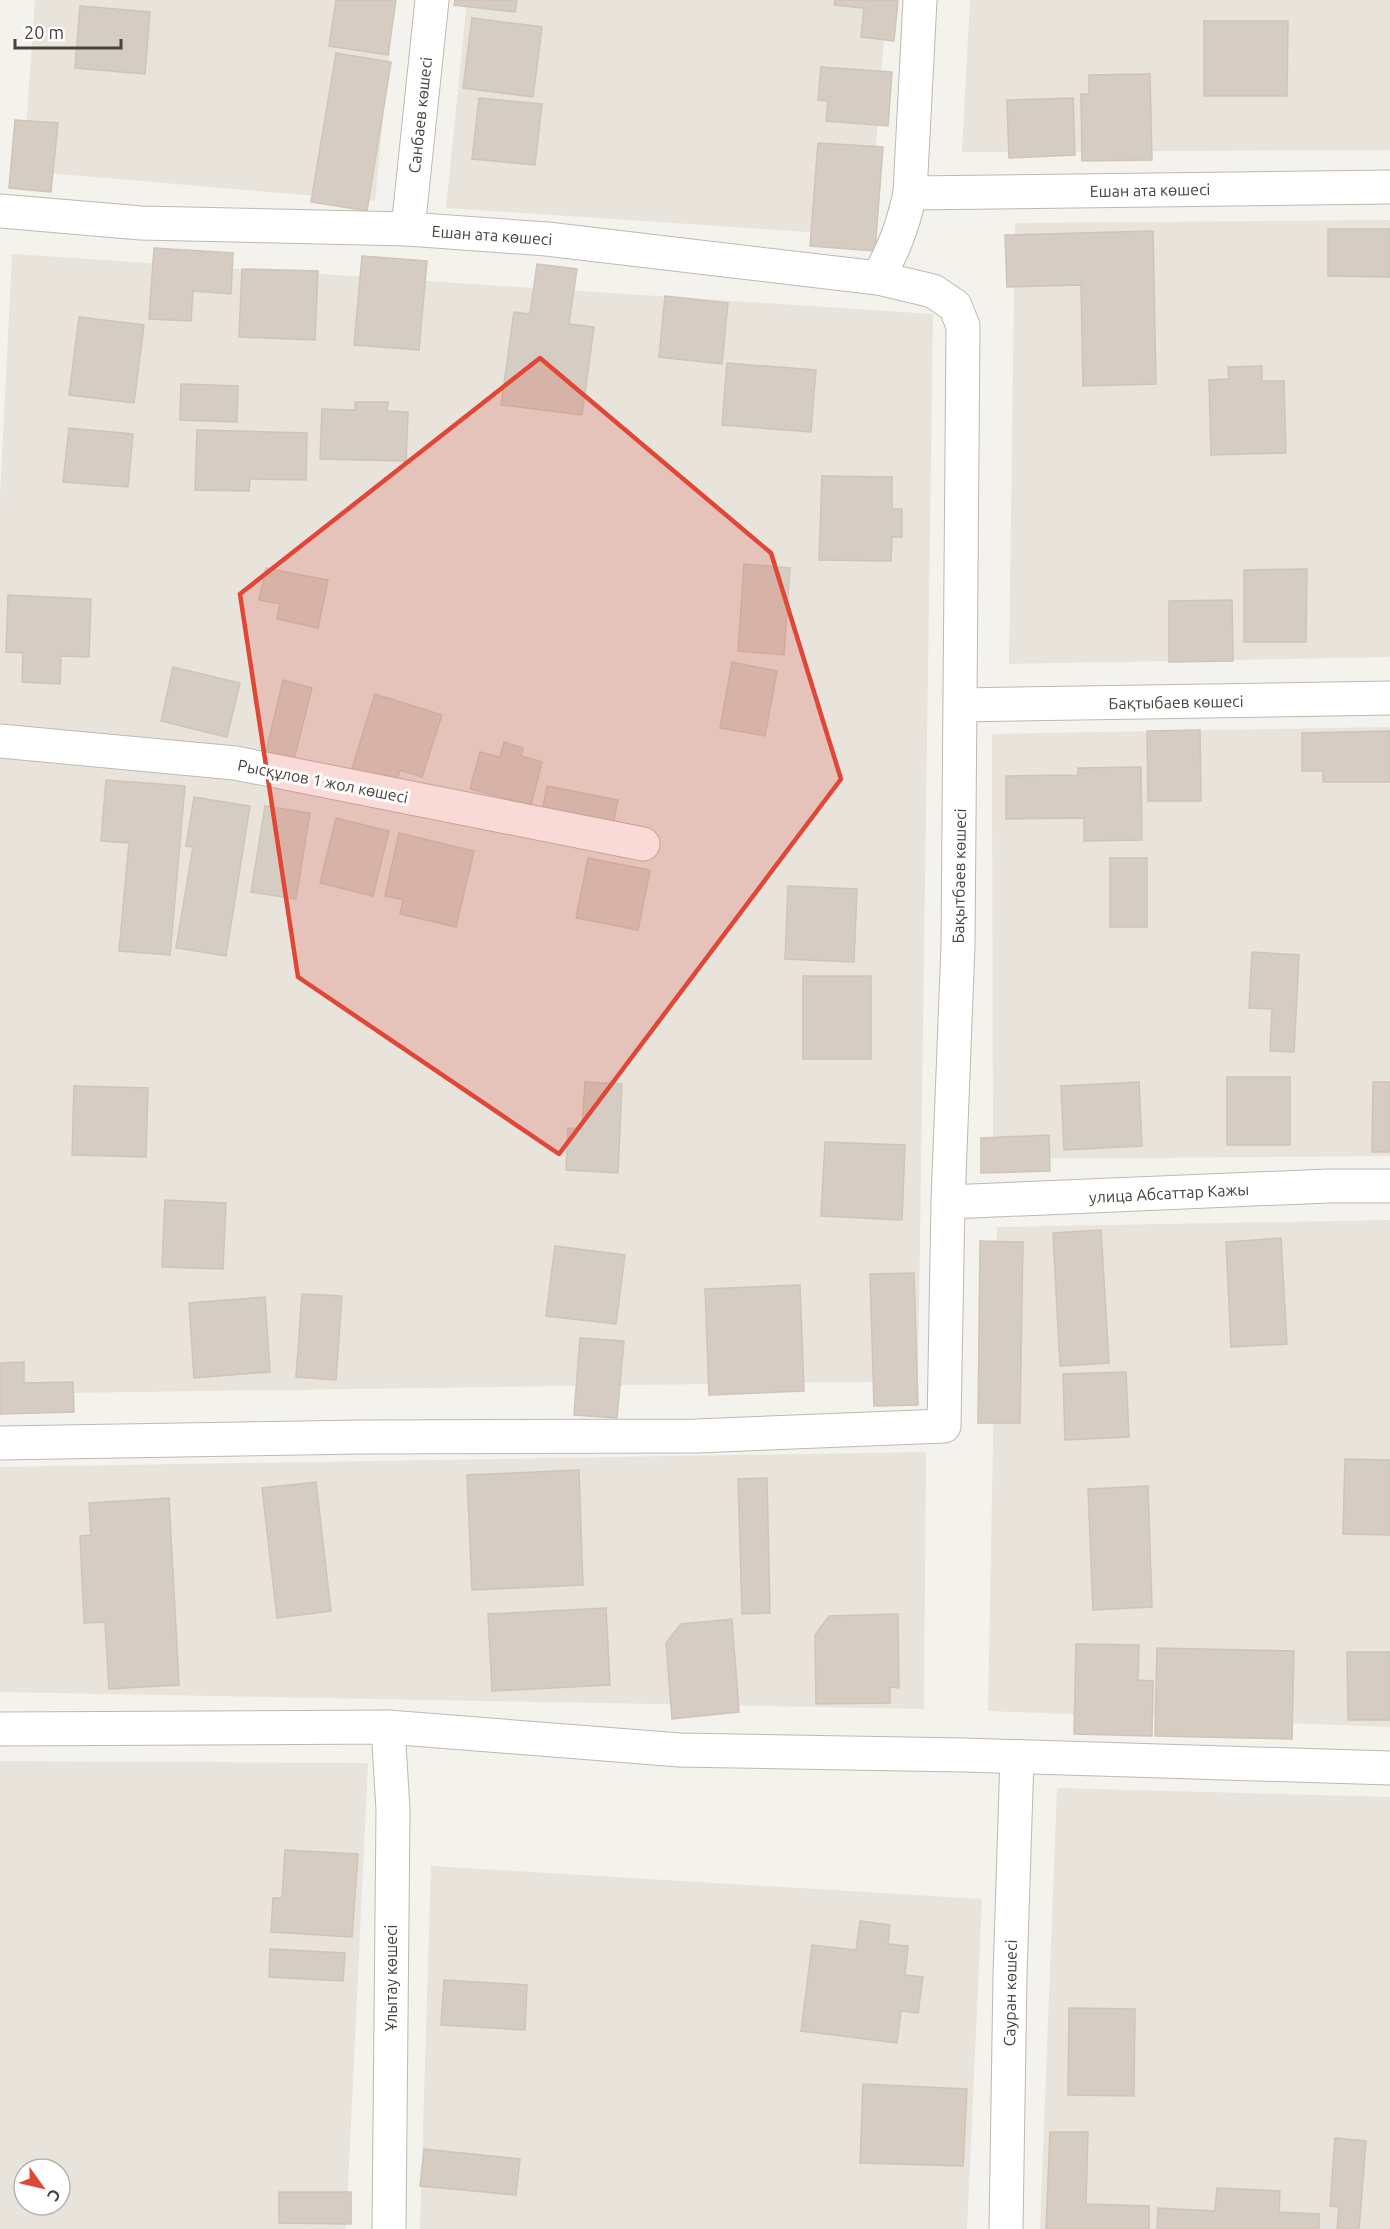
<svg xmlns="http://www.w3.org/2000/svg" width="1390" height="2229" viewBox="0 0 1390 2229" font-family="Ubuntu,sans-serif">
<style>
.residential{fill:#e8e3db;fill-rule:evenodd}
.building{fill:#d5cdc3;stroke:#cfc4b7;stroke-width:1.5}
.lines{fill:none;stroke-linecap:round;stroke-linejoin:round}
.street-casing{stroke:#bfb9b0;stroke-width:35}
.street{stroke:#fff;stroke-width:33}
.marked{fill:#e14737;fill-opacity:0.2;stroke:#e14737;stroke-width:4.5;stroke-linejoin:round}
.labels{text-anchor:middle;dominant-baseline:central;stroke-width:6;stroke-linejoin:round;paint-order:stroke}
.street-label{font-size:16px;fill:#48423b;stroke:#fff}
</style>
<rect width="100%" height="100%" fill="#f4f2ed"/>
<g class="residential">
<path d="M35,0H395L375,201L23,171Z"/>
<path d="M467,0H887L869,236L446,208Z"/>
<path d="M970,0H1390V150L962,152Z"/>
<path d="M1390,220V657L1009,664L1015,223Z"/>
<path d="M12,254L933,314L918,1381L0,1394V497Z"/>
<path d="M1390,727V1156L993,1159L992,734Z"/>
<path d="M1390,1220V1727L988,1711L997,1227Z"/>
<path d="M926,1452L924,1709L0,1692V1467Z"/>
<path d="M0,1761L368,1763L346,2229H0ZM24,2169H60V2205H24Z"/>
<path d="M1057,1788L1390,1797V2229H1040Z"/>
<path d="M431,1866L982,1899L967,2229H420Z"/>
</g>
<g class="building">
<path d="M336,0H396L388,55L329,46Z"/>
<path d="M455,0H517L515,12L454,5Z"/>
<path d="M835,0H898L894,41L861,37L864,8L834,5Z"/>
<path d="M80,6L150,12L145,74L75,68Z"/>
<path d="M472,18L542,27L533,97L463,88Z"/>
<path d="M1204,21H1288L1287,96H1204Z"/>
<path d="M336,53L391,62L367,211L311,202Z"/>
<path d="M821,67L892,72L888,126L826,121L828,101L818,100Z"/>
<path d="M1150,74L1152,160L1082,161L1081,94H1089V75Z"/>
<path d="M479,98L542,104L535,165L472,159Z"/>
<path d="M1073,98L1075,155L1009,158L1007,100Z"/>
<path d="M15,120L58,123L51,192L9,188Z"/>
<path d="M818,143L883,147L875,251L810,246Z"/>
<path d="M1328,229H1390V277L1328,276Z"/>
<path d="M1153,231L1156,384L1083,386L1081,285L1007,287L1005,235Z"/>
<path d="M154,248L233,253L231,294L193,291L191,321L149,319Z"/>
<path d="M362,256L427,261L419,350L354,345Z"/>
<path d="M537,264L577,269L569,324L594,327L582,415L501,405L514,312L530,314Z"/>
<path d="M242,269L318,271L315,340L239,337Z"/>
<path d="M665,296L728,303L722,364L659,357Z"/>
<path d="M79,317L144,325L134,403L69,395Z"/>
<path d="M727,363L816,370L811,432L722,425Z"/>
<path d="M1262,366V381H1284L1286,453L1211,455L1209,380L1229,379L1228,367Z"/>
<path d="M181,384L238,386L237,422L180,420Z"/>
<path d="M355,402H388L387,411L408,412L406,461L320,459L322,409L355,410Z"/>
<path d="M69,428L133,434L128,487L63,482Z"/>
<path d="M197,430L307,433L306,480L250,479L249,491L195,490Z"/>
<path d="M822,476L892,477V509H902V537H892L891,561L819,560Z"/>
<path d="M744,564L790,568L784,655L738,651Z"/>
<path d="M266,568L328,580L318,628L277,619L280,604L259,600Z"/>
<path d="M1307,569L1306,642H1244V570Z"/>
<path d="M8,595L91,599L89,657L61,656L60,684L22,682L23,653L6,652Z"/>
<path d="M1232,600L1233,661L1169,662V601Z"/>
<path d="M732,662L777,671L765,736L720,728Z"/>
<path d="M173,667L240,683L227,737L161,721Z"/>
<path d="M283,680L312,688L294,759L266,752Z"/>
<path d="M375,694L442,715L422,777L400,770L396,783L352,768Z"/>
<path d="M1200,730L1201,801H1148L1147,731Z"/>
<path d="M1390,731V782H1323V771H1302V733Z"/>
<path d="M504,742L523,748L521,756L542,762L531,805L470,789L480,752L500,757Z"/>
<path d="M1141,767L1142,840L1084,841V818L1006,819V776L1078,775V768Z"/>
<path d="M106,780L185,786L170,955L119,951L129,843L101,841Z"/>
<path d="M547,786L618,800L613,825L542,811Z"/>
<path d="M194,797L250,806L226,956L176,948L193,847L186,846Z"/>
<path d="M265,806L310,813L296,899L251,892Z"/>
<path d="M336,818L389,831L373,896L320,883Z"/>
<path d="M399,833L474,851L456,927L400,914L403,900L385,896Z"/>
<path d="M588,858L650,870L638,930L576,918Z"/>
<rect x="1110" y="858" width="37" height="69"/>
<path d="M788,886L857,889L854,962L785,959Z"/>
<path d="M1252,952L1299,955L1294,1052L1270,1051L1272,1009L1249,1008Z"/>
<rect x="803" y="976" width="68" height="83"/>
<rect x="1227" y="1077" width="63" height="68"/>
<path d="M585,1082L622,1084L618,1173L566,1170L568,1128L582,1129Z"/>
<path d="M1139,1082L1142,1146L1064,1150L1061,1086Z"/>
<path d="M1373,1082H1390V1152H1372Z"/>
<path d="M74,1086L148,1088L146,1157L72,1155Z"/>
<path d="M1049,1135L1050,1171L981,1173V1138Z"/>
<path d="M825,1142L905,1145L902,1220L821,1216Z"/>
<path d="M165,1200L226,1203L223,1269L162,1267Z"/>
<path d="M1101,1230L1109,1363L1060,1366L1053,1233Z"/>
<path d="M1281,1238L1287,1344L1231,1347L1226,1242Z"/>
<path d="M980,1241L1023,1242L1020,1423H978Z"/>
<path d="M555,1246L625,1255L616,1324L546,1316Z"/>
<path d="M914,1273L918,1405L874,1406L870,1274Z"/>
<path d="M800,1285L804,1391L709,1395L705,1289Z"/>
<path d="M302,1294L342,1296L336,1380L296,1377Z"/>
<path d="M265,1297L270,1372L194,1378L189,1303Z"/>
<path d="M580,1338L624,1341L617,1418L574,1415Z"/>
<path d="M24,1362V1383L73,1382L74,1412L0,1414V1363Z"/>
<path d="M1126,1372L1129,1437L1065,1440L1063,1374Z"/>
<path d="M1345,1459L1390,1460V1535L1343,1534Z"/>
<path d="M579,1470L583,1585L472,1590L467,1475Z"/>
<path d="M767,1478L770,1613L742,1614L738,1479Z"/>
<path d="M316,1482L331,1611L277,1618L262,1488Z"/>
<path d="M1148,1486L1152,1607L1093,1610L1088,1489Z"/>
<path d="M169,1498L179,1685L109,1689L105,1622L84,1623L80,1536L91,1535L89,1503Z"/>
<path d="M606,1608L610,1685L492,1691L488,1614Z"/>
<path d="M898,1614L899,1688L890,1687V1703L816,1704L815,1635L829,1616Z"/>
<path d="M732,1619L739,1712L672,1719L666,1643L681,1624Z"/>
<path d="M1076,1644L1139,1645L1138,1680L1153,1681L1152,1736L1074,1734Z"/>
<path d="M1157,1648L1294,1651L1292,1739L1155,1736Z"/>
<path d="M1347,1652H1390V1720H1348Z"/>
<path d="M285,1850L358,1854L352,1937L271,1932L273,1898H282Z"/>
<path d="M860,1921L890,1925L888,1944L908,1946L905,1975L923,1977L918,2013L901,2011L897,2043L801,2031L812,1945L856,1950Z"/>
<path d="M270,1949L345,1953L343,1981L269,1977Z"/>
<path d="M444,1980L527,1985L525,2030L441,2025Z"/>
<path d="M1069,2008L1135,2009L1134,2096L1068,2095Z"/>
<path d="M863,2084L967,2089L963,2166L860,2163Z"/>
<path d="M1050,2132H1088L1086,2204L1149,2206V2229H1046Z"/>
<path d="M1335,2138L1366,2141L1359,2229H1337L1339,2207L1330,2206Z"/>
<path d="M424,2149L520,2159L516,2195L420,2186Z"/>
<path d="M1217,2188L1280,2191L1279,2212L1319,2214V2229H1157L1158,2208L1215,2211Z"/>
<path d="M279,2192H351V2224L279,2223Z"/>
</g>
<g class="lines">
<g class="street-casing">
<g id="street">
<path d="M910,193L1390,187"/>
<path d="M0,211L141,223L408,229L547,239L878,278L933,291L955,306L963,326L958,945L948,1202L944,1426L696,1436L362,1437L0,1443"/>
<path d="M408,229L432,0"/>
<path d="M878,278C894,249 903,226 910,193L920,0"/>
<path d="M961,705L1390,698"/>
<path d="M0,741L235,763L643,844"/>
<path d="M948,1202L1328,1186H1390"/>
<path d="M388,1727L393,1810L389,2229"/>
<path d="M0,1729L388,1727L680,1750L964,1755L1390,1768"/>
<path d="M1006,2229L1010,1976L1017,1757"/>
</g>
</g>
<use href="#street" class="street"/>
</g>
<path class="marked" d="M540,358L771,553L841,779L559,1154L298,977L240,594Z"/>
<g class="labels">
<g class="street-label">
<text transform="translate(420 115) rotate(-84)">Санбаев көшесі</text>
<text transform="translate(1150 190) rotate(-1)">Ешан ата көшесі</text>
<text transform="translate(492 235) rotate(4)">Ешан ата көшесі</text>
<text transform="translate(1176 702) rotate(-1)">Бақтыбаев көшесі</text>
<text transform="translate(323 781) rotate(11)">Рысқұлов 1 жол көшесі</text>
<text transform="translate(959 876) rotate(-89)">Бақытбаев көшесі</text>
<text transform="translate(1169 1193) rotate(-3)">улица Абсаттар Кажы</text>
<text transform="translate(391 1978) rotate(-90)">Ұлытау көшесі</text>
<text transform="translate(1010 1993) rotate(-89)">Сауран көшесі</text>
</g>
</g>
<g transform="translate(42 2187) rotate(124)"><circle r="28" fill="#ffffff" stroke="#b6b3b1" stroke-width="1.5"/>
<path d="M0-4.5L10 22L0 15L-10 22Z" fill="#e14737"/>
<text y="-9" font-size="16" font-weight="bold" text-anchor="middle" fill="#48423b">С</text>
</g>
<path d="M15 39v9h106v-9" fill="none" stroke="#48423b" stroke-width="3"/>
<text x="24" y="39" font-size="18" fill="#48423b" stroke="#ffffff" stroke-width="4.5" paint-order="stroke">20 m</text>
</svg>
